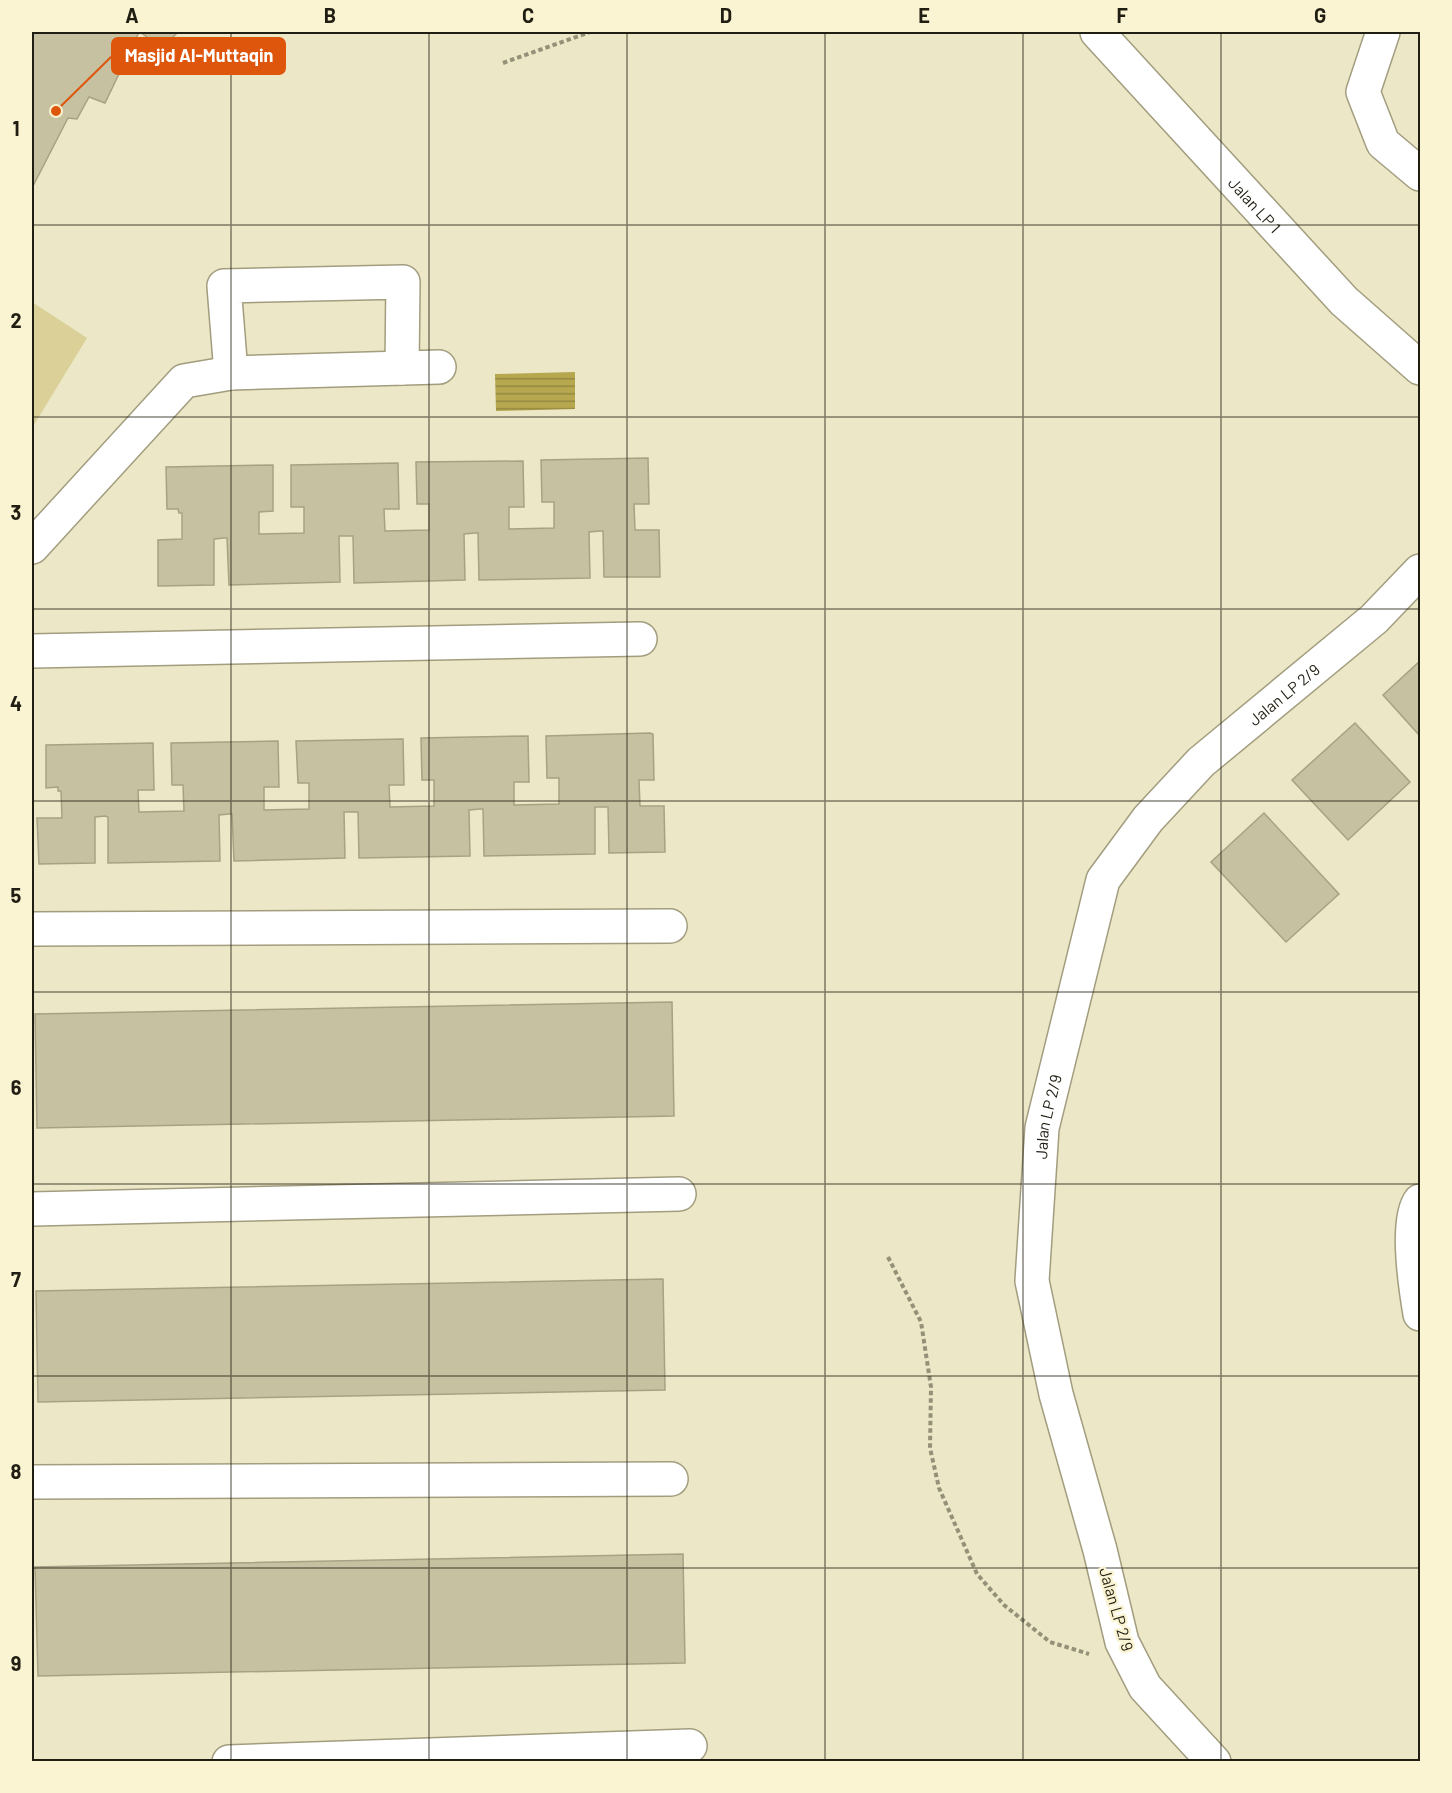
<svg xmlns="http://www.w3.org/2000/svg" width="1452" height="1793" viewBox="0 0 1452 1793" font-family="Barlow,sans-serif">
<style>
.park{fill:#dad098}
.water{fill:url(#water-rules)}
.building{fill:#c6c1a1;stroke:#a7a283;stroke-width:1.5}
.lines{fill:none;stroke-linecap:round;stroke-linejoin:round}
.minor-casing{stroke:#a29d7f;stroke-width:36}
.path{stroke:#949179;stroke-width:4;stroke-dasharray:4.5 3;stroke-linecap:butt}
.minor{stroke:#fff;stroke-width:33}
.grid{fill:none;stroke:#201e12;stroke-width:1.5;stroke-opacity:0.55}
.labels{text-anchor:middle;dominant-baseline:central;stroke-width:5;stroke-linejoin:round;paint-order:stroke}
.street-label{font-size:16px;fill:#201e12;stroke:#faf4d3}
.leader{fill:none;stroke:#de560c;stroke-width:2}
.callout-dot{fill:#de560c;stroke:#faf4d3;stroke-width:2}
.callout{fill:#de560c;stroke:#de560c;stroke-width:2}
.callout-label{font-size:18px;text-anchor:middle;font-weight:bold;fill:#fff}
.neatline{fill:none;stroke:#201e12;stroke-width:2}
.grid-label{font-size:20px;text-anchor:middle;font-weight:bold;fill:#201e12}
</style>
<defs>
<pattern id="water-rules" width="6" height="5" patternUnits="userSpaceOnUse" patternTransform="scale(1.5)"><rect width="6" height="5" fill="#b7a84f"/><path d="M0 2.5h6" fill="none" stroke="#948840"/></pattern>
</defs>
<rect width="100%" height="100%" fill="#ece7c6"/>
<path class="park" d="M32,302L87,338L32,428Z"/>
<path class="water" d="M575,372V409L496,411L495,374Z"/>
<g class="building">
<path d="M32,32H139L105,103L89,97L77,119L68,118L32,188Z"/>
<path d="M140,32H178L162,48Z"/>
<path d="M648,458L649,504H634L635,530H659L660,577H604L603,531H600L589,532L590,578L479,580L478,533H475L464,534L465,580L354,583L353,536H339L340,582L229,585L227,538H224L214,539V585L158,586V540L182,539V513H179L178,509H167L166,467L273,465V511L259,512V534L304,533V507H291V465L398,463L399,509H384L385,531L429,530V504H417L416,462L523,461L524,507H509V529L554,528V502H542L541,460Z"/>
<path d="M1420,661V736L1383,695Z"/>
<path d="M1355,723L1410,782L1348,840L1292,780Z"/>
<path d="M650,733L653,734L654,780H639L640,806H664L665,852L609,853L608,807H595V854L484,856L483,809H480L469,810L470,856L359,858L358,812H344L345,858L234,861L232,814H229L219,815L220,861L108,863V817L105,816L95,817V863L39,864L37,818H62L61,791H58V787L46,788V745L153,743L154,790H138L139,812L184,811L183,785H172L171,743L278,741L279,787H264V810L309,809V783H298L296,741L403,739L404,785H389L390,807L434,806V780H422L421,738L528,736L529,782H514V805L559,804V778H547L546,736Z"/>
<path d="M1264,813L1339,894L1286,942L1211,862Z"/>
<path d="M672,1002L674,1116L37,1128L35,1014Z"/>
<path d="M663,1279L665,1390L38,1402L36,1291Z"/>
<path d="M683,1554L685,1663L38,1676L35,1567Z"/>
</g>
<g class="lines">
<g class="minor-casing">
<g id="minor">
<path id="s1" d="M1097,32L1344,301L1420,368"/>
<path d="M1383,32L1363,92L1383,143L1420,174"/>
<path d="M231,373L224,286L403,282L402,368"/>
<path d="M32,547L184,381L231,373L439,367"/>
<path d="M32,651L640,639"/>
<path d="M32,929L670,926"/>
<path d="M1420,1201C1405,1221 1416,1290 1420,1314"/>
<path d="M32,1209L679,1194"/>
<path d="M32,1482L671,1479"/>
<path d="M229,1762L690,1746"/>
<path id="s2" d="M1214,1762L1145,1687L1122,1642L1100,1550L1056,1394L1032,1281L1042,1128L1103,880L1148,819L1201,762L1374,619L1420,571"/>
</g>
</g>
<g class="path">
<path d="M503,63L590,32"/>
<path d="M888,1257L921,1322L931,1387L930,1448L939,1488L977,1574L1004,1605L1050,1642L1089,1654"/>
</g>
<use href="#minor" class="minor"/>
</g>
<path class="grid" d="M231,32V1762M429,32V1762M627,32V1762M825,32V1762M1023,32V1762M1221,32V1762M32,225H1420M32,417H1420M32,609H1420M32,801H1420M32,992H1420M32,1184H1420M32,1376H1420M32,1568H1420"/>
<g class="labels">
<g class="street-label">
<text stroke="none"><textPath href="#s1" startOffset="234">Jalan LP 1</textPath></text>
<text stroke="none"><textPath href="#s2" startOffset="1194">Jalan LP 2/9</textPath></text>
<text stroke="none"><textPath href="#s2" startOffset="690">Jalan LP 2/9</textPath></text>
<text transform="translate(1117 1609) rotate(74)">Jalan LP 2/9</text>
</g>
</g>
<path class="leader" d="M56 111L112 56"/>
<circle class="callout-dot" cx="56" cy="111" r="6"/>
<rect class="callout" x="112" y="38" width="173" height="36" rx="6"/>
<g class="callout-label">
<text x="199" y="62">Masjid Al-Muttaqin</text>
</g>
<rect width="1452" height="1793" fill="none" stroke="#faf4d3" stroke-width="66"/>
<rect x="33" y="33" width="1386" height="1727" class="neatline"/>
<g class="grid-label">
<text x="132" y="23">A</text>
<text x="330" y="23">B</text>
<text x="528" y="23">C</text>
<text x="726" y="23">D</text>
<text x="924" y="23">E</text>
<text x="1122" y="23">F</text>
<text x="1320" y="23">G</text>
<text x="16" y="136">1</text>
<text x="16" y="328">2</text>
<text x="16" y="520">3</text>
<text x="16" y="711">4</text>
<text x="16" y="903">5</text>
<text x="16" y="1095">6</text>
<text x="16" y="1287">7</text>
<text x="16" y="1479">8</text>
<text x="16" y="1671">9</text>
</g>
</svg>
